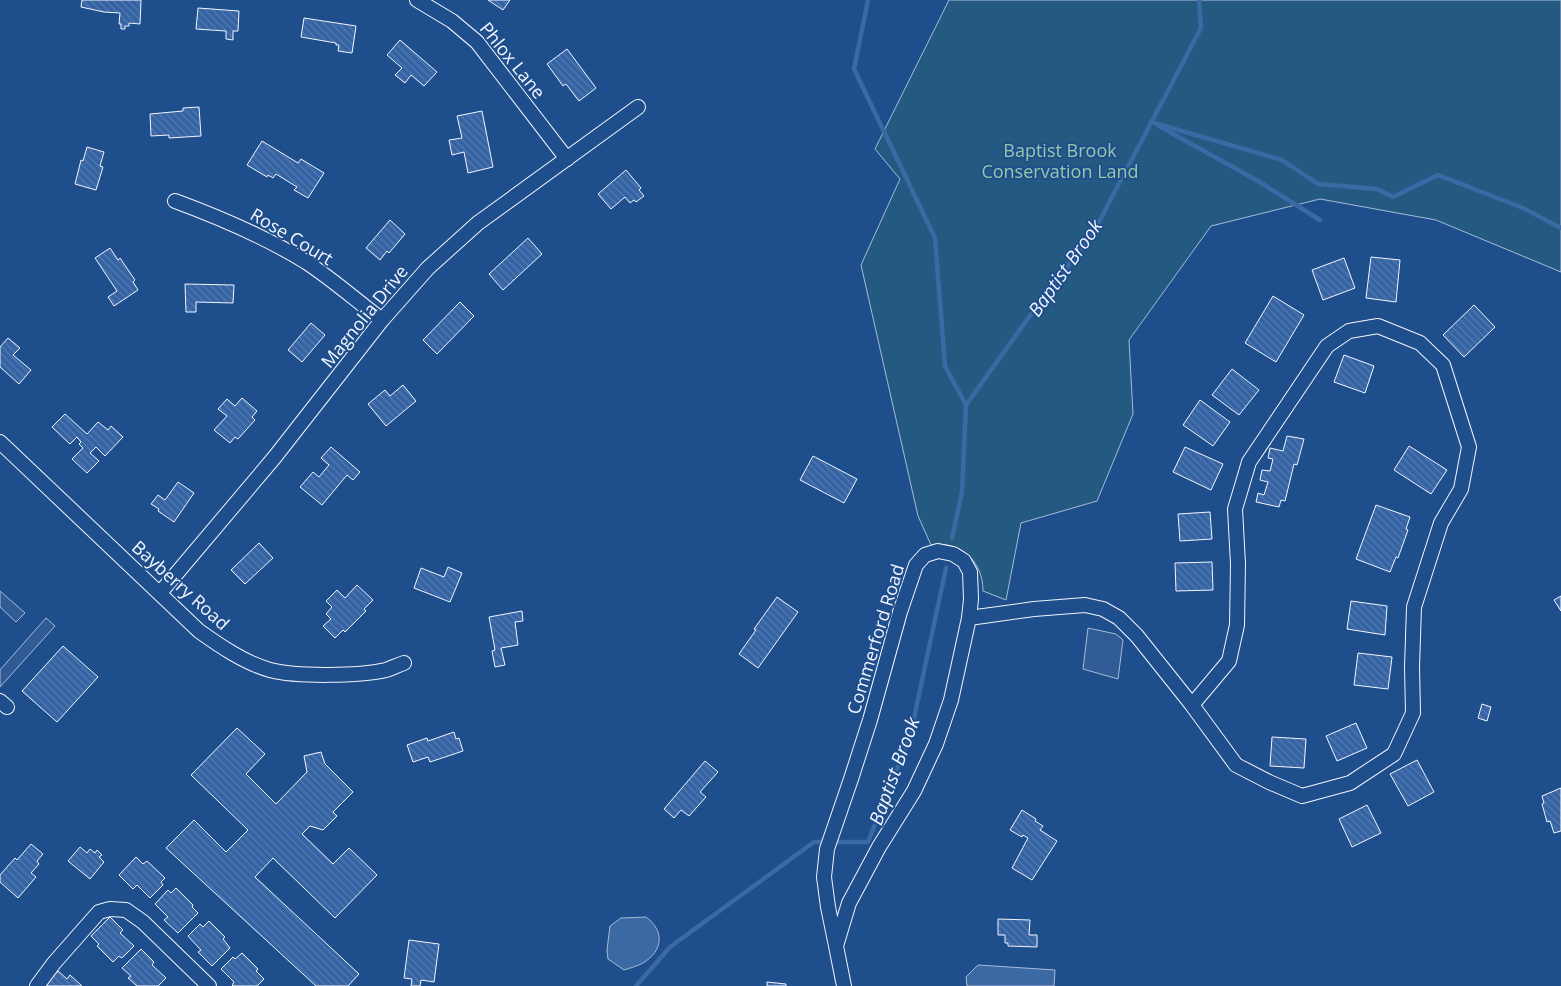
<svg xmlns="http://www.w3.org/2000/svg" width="1561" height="986" viewBox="0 0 1561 986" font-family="'Open Sans',sans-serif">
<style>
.green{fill:#245a82;stroke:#a8bbd7}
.parking{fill:#305b95;stroke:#a8bbd7}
.water{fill:#3b69a3;stroke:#a8bbd7}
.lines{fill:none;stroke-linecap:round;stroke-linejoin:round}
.stream{stroke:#3b69a3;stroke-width:4.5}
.building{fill:url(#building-back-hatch);stroke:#f2f6ff}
.street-casing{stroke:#f2f6ff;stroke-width:16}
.street{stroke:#1f4e8c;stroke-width:14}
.labels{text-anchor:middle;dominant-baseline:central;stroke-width:4;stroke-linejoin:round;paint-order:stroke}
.street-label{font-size:18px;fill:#f2f6ff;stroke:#1f4e8c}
.park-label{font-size:18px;fill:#97c8a6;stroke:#1f4e8c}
.water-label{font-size:19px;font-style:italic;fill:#f2f6ff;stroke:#1f4e8c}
</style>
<defs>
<pattern id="building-back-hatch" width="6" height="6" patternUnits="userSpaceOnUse" patternTransform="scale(1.25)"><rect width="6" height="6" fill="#3563a3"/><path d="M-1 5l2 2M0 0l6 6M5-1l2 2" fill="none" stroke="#537ab1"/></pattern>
</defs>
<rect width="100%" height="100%" fill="#1f4e8c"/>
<path class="green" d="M949,0H1561V272L1436,220L1320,199L1211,226L1129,340L1133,414L1097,501L1021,523L1006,600L983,591C983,561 960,540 931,545L918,516L861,265L900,179L875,149Z"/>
<g class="parking">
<path d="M0,591L25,613L16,622L0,607Z"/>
<path d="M46,618L55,626L0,687V670Z"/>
<path d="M1088,628L1116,634L1123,640L1118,679L1083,669Z"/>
</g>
<g class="water">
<path d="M646,917C665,931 663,951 643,963C638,966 630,968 624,970L608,959L607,950L610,926L621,918Z"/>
<path d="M978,965L1055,970L1054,986H967L966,977Z"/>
</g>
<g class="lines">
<g class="stream">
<path d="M868,0L854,69L935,238L945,366L966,405"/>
<path d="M1151,122L1282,160L1318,184L1377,189L1393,197L1438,175L1523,208L1561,228"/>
<path d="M1159,126L1258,181L1320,220"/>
<path d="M952,538L962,492L966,405L1039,303L1092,235L1201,28L1199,0"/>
<path d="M636,986L670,947L814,842H868L910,737L946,568"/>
</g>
</g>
<g class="building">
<path d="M82,0H141L140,24L129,23V26H125V29H121V24H119L120,13L104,12L81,7Z"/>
<path d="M488,0H510L503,10Z"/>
<path d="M198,8L239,11L238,31H233V40L226,39V31L196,29Z"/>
<path d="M304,18L356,26L352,53L338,51L339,45H336V43L301,37Z"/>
<path d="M400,40L437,72L424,86L411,75L405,83L395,75L402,68L387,55Z"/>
<path d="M567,49L596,88L579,101L566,84L563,86L547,64Z"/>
<path d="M199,107L201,136L169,138V135L151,136L150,114L183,111V108Z"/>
<path d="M482,111L493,167L468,173L464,152L452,155L449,140L462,138L457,116Z"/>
<path d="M262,141L298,163L301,159L324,173L308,198L294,190L297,187L276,174L273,178L268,175L267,177L247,165Z"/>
<path d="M87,147L104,152L100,166L103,167L96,190L75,184L81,160L83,161Z"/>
<path d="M626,170L641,188L639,190L644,196L636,202L634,200L630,203L625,197L611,209L598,194Z"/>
<path d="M390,220L405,234L389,253L387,251L380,260L366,248Z"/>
<path d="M528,238L542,254L503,290L489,274Z"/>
<path d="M110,248L118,260L120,258L135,280L133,282L138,290L114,306L108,297L117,291L95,258Z"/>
<path d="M1371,257L1400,260L1396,302L1366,298Z"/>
<path d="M1344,258L1355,288L1323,300L1312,270Z"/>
<path d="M185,284L234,285L233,303L196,302V312H186Z"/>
<path d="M1273,296L1304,315L1276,362L1245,343Z"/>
<path d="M460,302L474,316L437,354L423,340Z"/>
<path d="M1474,305L1495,327L1464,357L1443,335Z"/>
<path d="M311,323L325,335L302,362L288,350Z"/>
<path d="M8,338L20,348L13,355L31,370L19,384L0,367V347Z"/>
<path d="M1344,355L1374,366L1365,393L1334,382Z"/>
<path d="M1232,369L1259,390L1239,415L1212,395Z"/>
<path d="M403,385L416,401L386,426L368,404L385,390L390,396Z"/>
<path d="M242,398L257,411L252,417L255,420L238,439L235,437L230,443L214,430L227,416L218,409L227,399L235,406Z"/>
<path d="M1200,400L1230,422L1213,446L1183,425Z"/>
<path d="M65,414L87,434L98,422L108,430L111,426L123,437L105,456L96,447L90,453L99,461L87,473L72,459L83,448L79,444L81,442L77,437L70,444L52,427Z"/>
<path d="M1287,436L1304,439L1297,465L1294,464L1285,501L1281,500L1279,507L1256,502L1258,493L1264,495L1268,482L1260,480L1262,470L1270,471L1273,459L1268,458L1270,448L1283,451Z"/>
<path d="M1409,446L1447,470L1431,494L1394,470Z"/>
<path d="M331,447L360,472L353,480L347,475L322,505L300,487L313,472L319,477L329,465L321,458Z"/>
<path d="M1185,447L1223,464L1211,490L1173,472Z"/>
<path d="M813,456L857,479L844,503L800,480Z"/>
<path d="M178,482L194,493L174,522L158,511L159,509L151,504L158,495L165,500Z"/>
<path d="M1376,505L1410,517L1406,529L1408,530L1398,558L1396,557L1390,572L1356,559Z"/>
<path d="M1210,512L1212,539L1180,541L1178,514Z"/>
<path d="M259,543L273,558L245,584L231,570Z"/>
<path d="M1212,562L1213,590L1176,591L1175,563Z"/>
<path d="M448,567L462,573L450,602L414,588L421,568L444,577Z"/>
<path d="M357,585L373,600L364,609L366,611L345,632L343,630L335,638L323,626L331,619L326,614L332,607L326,601L337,590L345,598Z"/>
<path d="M1561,596V611L1554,600Z"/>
<path d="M777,597L798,612L758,668L739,654L756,630L754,629Z"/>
<path d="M1351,601L1387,606L1385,635L1347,629Z"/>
<path d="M522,611L523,621L515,622L518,645L501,648L505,665L495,667L492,651L495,650L489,617Z"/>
<path d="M63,646L98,677L57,722L22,691Z"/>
<path d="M1358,653L1392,657L1388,689L1354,685Z"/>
<path d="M1482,704L1491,707L1487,721L1478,718Z"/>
<path d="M1356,723L1367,748L1337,761L1326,736Z"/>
<path d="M237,728L265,754L246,774L276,804L307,772L304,756L321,752L325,764L353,792L333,812L337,816L323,830L310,826L302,834L333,864L349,848L377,875L335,918L273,858L255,877L359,974L348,986H316L166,848L194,820L226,852L248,830L191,775Z"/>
<path d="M454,732L456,739L459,738L463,751L430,762L428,757L413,762L407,745L427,738L428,741Z"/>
<path d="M1272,737L1306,739L1304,768L1270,766Z"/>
<path d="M1417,760L1434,792L1408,806L1390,774Z"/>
<path d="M705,761L718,772L700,792L706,797L689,816L681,810L674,818L664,809Z"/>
<path d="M1561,788V831L1554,833L1550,821L1547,822L1542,804L1544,803L1542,796Z"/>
<path d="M1367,805L1381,833L1352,847L1339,819Z"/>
<path d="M1022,810L1036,819L1035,821L1043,826L1040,830L1057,841L1032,880L1012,868L1028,838L1023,835L1022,837L1010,830Z"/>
<path d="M31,844L43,854L37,861L39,864L31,873L36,877L18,898L0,882V875L15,858L17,860Z"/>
<path d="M80,847L87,853L90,849L95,853L97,850L102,855L99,857L104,862L90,879L68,861Z"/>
<path d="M136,857L143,864L147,861L165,878L161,882L163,885L150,898L137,885L133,889L119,875Z"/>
<path d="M176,888L193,905L192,907L198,913L178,933L164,920L168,917L155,904L168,890L171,893Z"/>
<path d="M110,917L123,930L120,933L134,946L122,958L119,956L113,962L97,946L99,944L91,936Z"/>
<path d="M998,919L1030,920L1029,935H1037V947L1008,946V943H1005V935H998Z"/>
<path d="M209,921L225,937L223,939L230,948L212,966L198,952L201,950L188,936L200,924L203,927Z"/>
<path d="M409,940L439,944L434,982L421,980L420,986H411L412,979L404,978Z"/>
<path d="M141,949L154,962L152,965L166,978L158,986H137L128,978L131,976L122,968Z"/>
<path d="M242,953L258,969L256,971L264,979L257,986H233L232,985L234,982L221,969L233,957L235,959Z"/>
<path d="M58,971L67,979L70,975L82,986H44Z"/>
<path d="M767,982L786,984V986H767Z"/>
</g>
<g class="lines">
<g class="street-casing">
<g id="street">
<path d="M417,0L452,21L477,42L567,159"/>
<path d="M175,201C221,218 264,236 306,262C332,279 357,301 382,320"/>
<path d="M0,442L199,631C220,646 245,663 270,670C297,677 359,676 386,670C392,668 398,665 404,663"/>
<path d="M160,593L274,458L382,320L428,268L478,223L638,107"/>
<path d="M969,618L1034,609L1085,605L1103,609L1119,618L1137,636L1192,705L1236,765L1269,782L1302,796L1350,783L1394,754L1413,713L1412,667L1414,607L1441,523L1461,489L1469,447L1443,365L1420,343L1378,326L1349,331L1327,346L1249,462L1235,509L1238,564L1237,625L1229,661L1192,705"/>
<path d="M0,701L7,707"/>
<path d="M836,946L849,903L879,847L914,791L936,744L951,700L969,618L971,599L970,572L964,561L953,554L938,551L925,555L916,565L900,612L870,720L851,779L827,849L824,877L828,907L836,946L844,986"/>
<path d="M37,986L54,963L99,912L110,909L126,910L143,922L209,986"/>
</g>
</g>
<use href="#street" class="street"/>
</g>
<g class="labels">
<g class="street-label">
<text transform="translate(513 60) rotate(51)">Phlox Lane</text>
<text transform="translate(292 236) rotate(31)">Rose Court</text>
<text transform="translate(364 316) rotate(-51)">Magnolia Drive</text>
<text transform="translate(181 585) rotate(42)">Bayberry Road</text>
<text transform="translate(875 639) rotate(-73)">Commerford Road</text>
</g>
<g class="park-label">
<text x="1060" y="150">Baptist Brook<tspan x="1060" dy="21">Conservation Land</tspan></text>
</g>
<g class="water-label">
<text transform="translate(1065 268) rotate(-55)">Baptist Brook</text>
<text transform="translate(894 771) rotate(-70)">Baptist Brook</text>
</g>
</g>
</svg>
